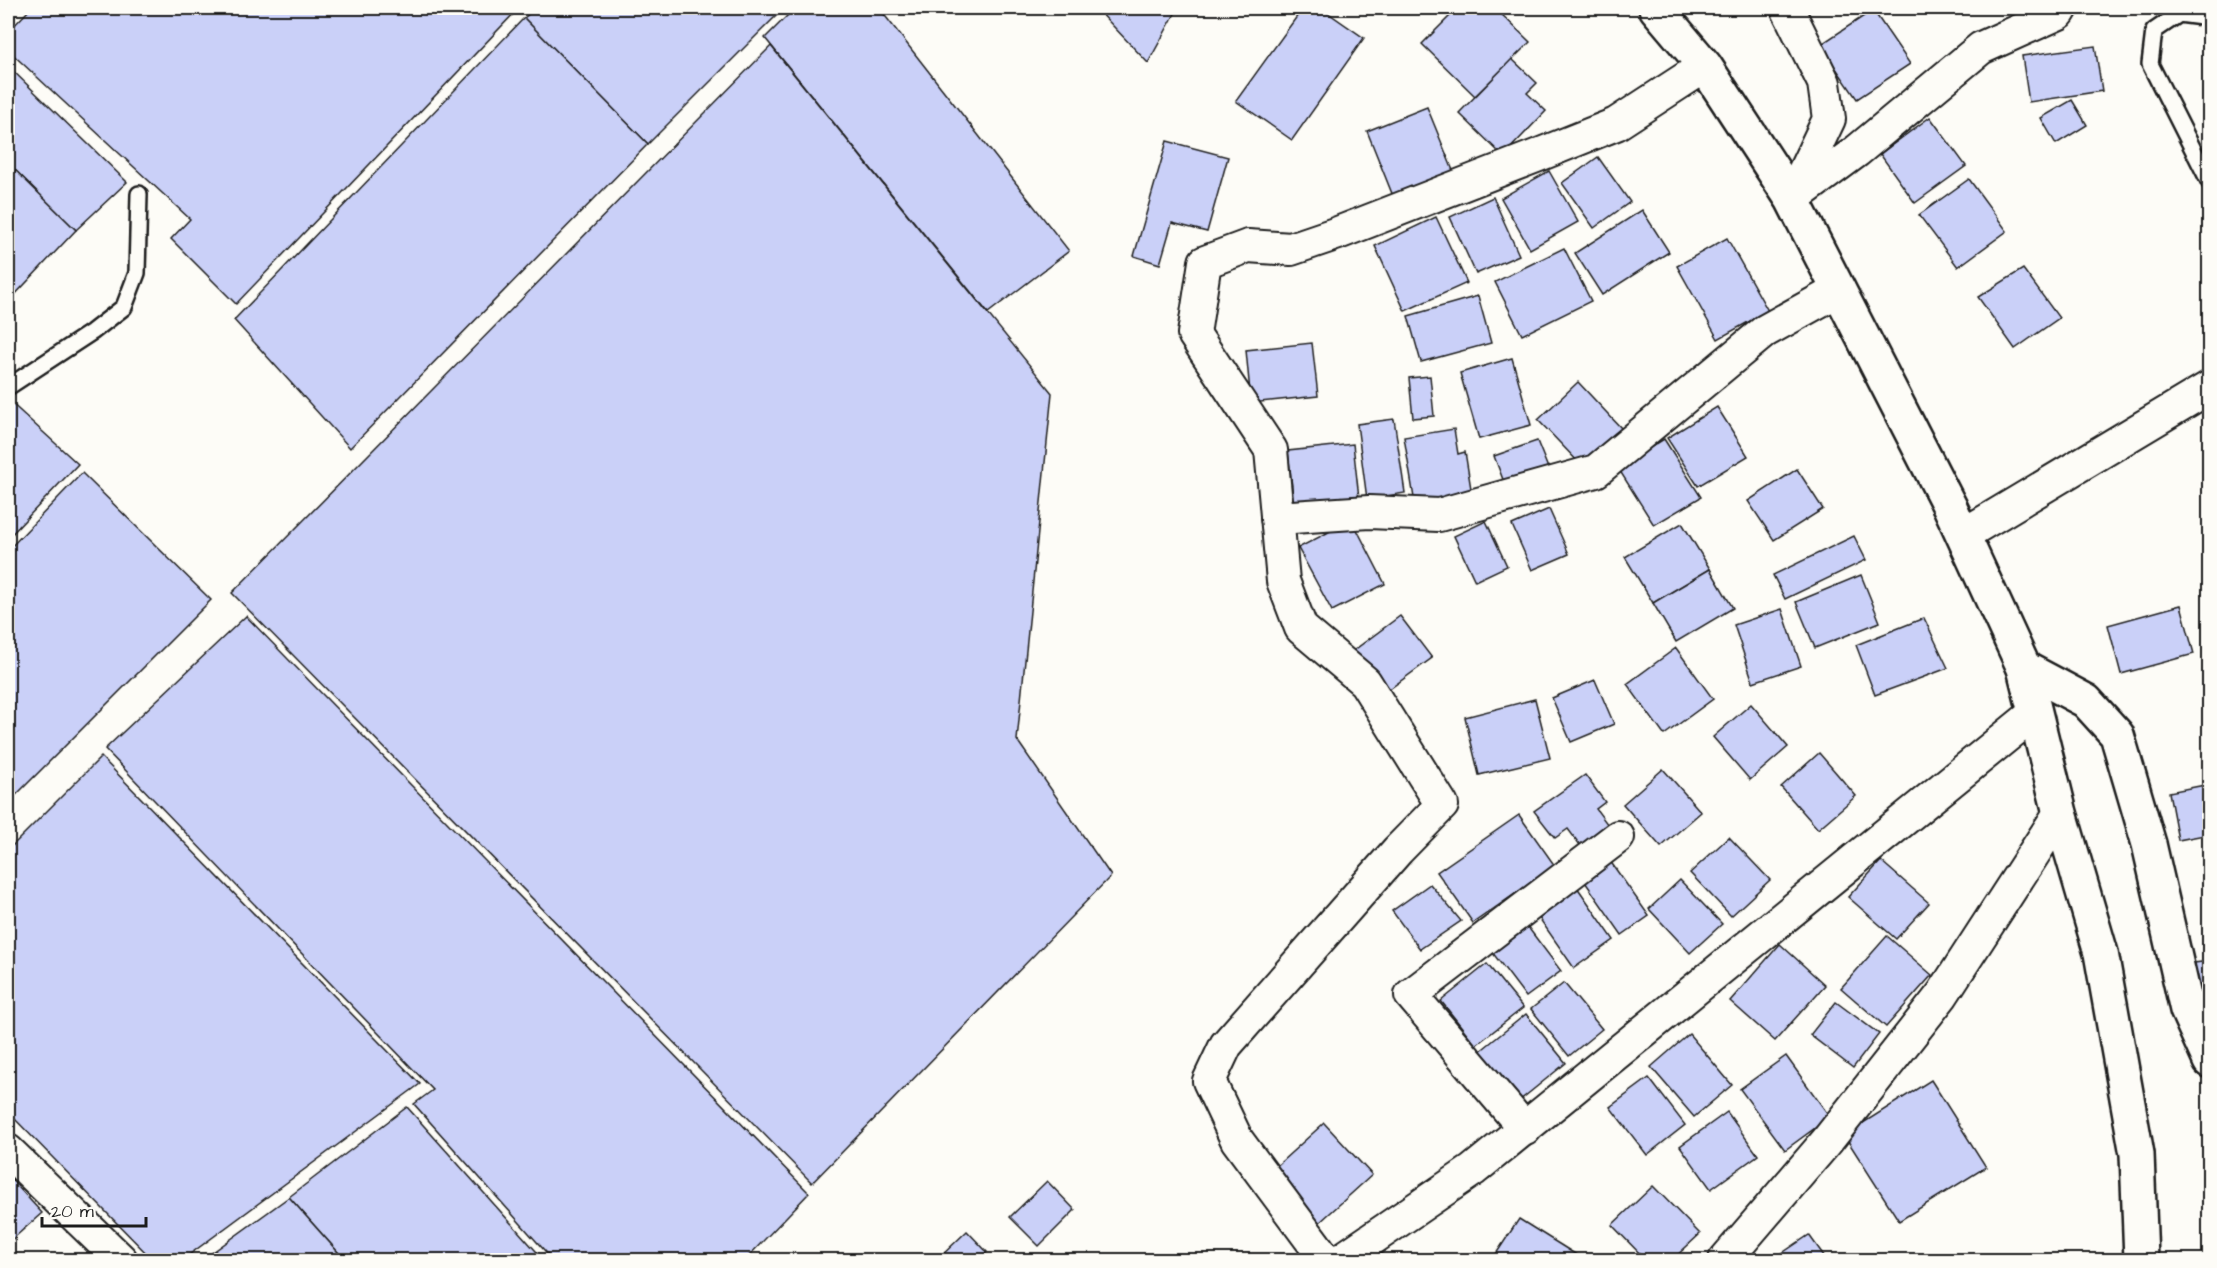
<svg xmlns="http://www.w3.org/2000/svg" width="2217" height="1268" viewBox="0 0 2217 1268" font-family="'Architects Daughter',sans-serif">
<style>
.building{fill:#cad0f8;stroke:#1c1c1c;stroke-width:1.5}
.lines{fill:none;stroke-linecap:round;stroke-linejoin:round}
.service-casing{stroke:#1c1c1c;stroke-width:20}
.minor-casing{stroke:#1c1c1c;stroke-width:36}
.tertiary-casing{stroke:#1c1c1c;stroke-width:38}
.secondary-casing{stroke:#1c1c1c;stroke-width:38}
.service{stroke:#fdfcf7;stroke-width:15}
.minor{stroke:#fdfcf7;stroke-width:32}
.tertiary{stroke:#fdfcf7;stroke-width:33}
.secondary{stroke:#fdfcf7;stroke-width:33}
</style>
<rect width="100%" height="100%" fill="#fdfcf7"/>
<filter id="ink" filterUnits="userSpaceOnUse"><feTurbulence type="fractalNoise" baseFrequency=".0167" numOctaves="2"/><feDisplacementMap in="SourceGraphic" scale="12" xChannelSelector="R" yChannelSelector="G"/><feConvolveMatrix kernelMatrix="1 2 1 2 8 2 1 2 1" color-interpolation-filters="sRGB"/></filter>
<g filter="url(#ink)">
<g class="building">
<path d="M31,8H519L236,304L171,239L190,219L8,50V32Z"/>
<path d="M536,8H784L648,144L524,18Z"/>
<path d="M795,8H879L1069,251L988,313L765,38Z"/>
<path d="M1096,8H1178L1148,63Z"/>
<path d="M1303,8H1321L1364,38L1292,140L1236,101Z"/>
<path d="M1458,8H1495L1530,42L1475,96L1422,44Z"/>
<path d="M1873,10L1910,64L1857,99L1820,45Z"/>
<path d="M524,18L648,144L350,448L234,320Z"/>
<path d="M771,46L1052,393L1017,740L1111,876L812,1183L232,593Z"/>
<path d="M2095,46L2102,91L2029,102L2022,56Z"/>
<path d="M1512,59L1537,83L1527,93L1546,111L1503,156L1459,113Z"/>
<path d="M8,66L127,182L76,230L8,163Z"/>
<path d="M2072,100L2087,125L2056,144L2041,118Z"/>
<path d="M1427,107L1454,173L1393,196L1367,131Z"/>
<path d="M1930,117L1966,166L1915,203L1880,154Z"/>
<path d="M1167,141L1228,157L1207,232L1172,223L1160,264L1134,256Z"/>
<path d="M1598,157L1630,202L1594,228L1562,183Z"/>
<path d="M8,163L76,230L8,302Z"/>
<path d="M1549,171L1578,222L1530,249L1501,198Z"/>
<path d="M1969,179L2007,231L1958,267L1919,215Z"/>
<path d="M1493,197L1519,255L1476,274L1450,217Z"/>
<path d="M1642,210L1669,252L1602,295L1575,253Z"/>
<path d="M1436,217L1467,283L1405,311L1375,246Z"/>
<path d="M1727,238L1768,311L1718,339L1677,266Z"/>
<path d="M1564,248L1591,301L1522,335L1495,282Z"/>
<path d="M2023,269L2059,318L2015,349L1978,297Z"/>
<path d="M1478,296L1491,343L1421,362L1408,316Z"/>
<path d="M1312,343L1318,396L1251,403L1246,350Z"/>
<path d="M1512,358L1531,425L1479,439L1460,373Z"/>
<path d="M1430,376L1434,416L1413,418L1409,378Z"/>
<path d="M1578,382L1622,429L1583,467L1538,420Z"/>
<path d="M8,400L78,464L8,538Z"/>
<path d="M1717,407L1748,456L1698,486L1667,438Z"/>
<path d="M1394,419L1405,493L1367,499L1357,424Z"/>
<path d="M1454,429L1458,454L1465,452L1472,495L1415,504L1404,437Z"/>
<path d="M1664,439L1701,497L1654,525L1618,468Z"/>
<path d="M1537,441L1550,473L1507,490L1494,456Z"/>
<path d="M1353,444L1359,498L1294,505L1288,451Z"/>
<path d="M1797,469L1823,509L1774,540L1748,501Z"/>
<path d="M82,473L211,600L8,803V550Z"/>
<path d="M1549,509L1569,554L1532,570L1512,525Z"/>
<path d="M1352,520L1385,584L1332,611L1298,548Z"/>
<path d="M1486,521L1507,566L1475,581L1454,536Z"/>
<path d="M1682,523L1710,569L1653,603L1625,557Z"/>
<path d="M1854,536L1866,560L1785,599L1773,575Z"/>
<path d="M1710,569L1733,608L1676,642L1653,603Z"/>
<path d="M1861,575L1880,622L1815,648L1796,602Z"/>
<path d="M2181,605L2194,654L2121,674L2108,625Z"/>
<path d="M1782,609L1801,666L1753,682L1734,625Z"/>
<path d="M246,616L809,1193L745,1260H553L414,1104L433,1090L105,749Z"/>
<path d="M1400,616L1432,658L1380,696L1349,654Z"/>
<path d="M1924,618L1948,668L1875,695L1856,645Z"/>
<path d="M1676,648L1713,699L1664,735L1627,684Z"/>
<path d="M1595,680L1614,724L1571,742L1552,698Z"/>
<path d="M1535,699L1550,758L1479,775L1465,717Z"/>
<path d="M1751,704L1788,747L1750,780L1713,737Z"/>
<path d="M1819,753L1856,796L1818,829L1781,787Z"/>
<path d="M101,757L420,1084L182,1260H153L8,1112V850Z"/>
<path d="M1663,769L1701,812L1661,847L1623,804Z"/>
<path d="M1585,775L1605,802L1596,809L1608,825L1580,845L1568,829L1555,838L1534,811Z"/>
<path d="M2210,784V834L2178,840L2169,792Z"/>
<path d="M1519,815L1555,866L1473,923L1437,872Z"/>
<path d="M1729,837L1770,880L1731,916L1690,873Z"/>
<path d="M1610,861L1649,916L1622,935L1583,879Z"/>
<path d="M1881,861L1929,903L1896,939L1848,897Z"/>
<path d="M1680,880L1722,924L1690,953L1649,909Z"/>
<path d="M1430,884L1461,921L1420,949L1392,911Z"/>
<path d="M1577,887L1614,940L1574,968L1537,915Z"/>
<path d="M1524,922L1561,971L1526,997L1489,948Z"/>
<path d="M1887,936L1932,975L1886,1027L1841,988Z"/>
<path d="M1780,944L1825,985L1775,1041L1730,1001Z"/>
<path d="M2210,961V1018L2203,1019L2194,963Z"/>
<path d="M1487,964L1523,1008L1476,1045L1441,1001Z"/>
<path d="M1564,983L1602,1029L1569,1056L1531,1009Z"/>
<path d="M1836,1002L1879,1034L1853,1068L1810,1035Z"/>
<path d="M1526,1014L1566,1063L1519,1101L1479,1052Z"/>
<path d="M1689,1034L1732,1085L1694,1117L1651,1067Z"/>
<path d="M1786,1056L1830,1117L1785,1150L1740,1089Z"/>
<path d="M1649,1078L1685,1125L1647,1155L1610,1107Z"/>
<path d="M1931,1080L1986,1167L1899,1221L1844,1135Z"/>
<path d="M407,1107L544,1260H345L289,1197Z"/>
<path d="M1727,1112L1758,1155L1711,1189L1680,1146Z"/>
<path d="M1324,1123L1372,1175L1319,1223L1271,1171Z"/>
<path d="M8,1176L42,1213L8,1243Z"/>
<path d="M1047,1181L1075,1210L1039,1246L1010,1217Z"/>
<path d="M1653,1186L1700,1234L1672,1260H1646L1612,1225Z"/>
<path d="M289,1197L345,1260H202Z"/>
<path d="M1519,1219L1583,1259L1582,1260H1492Z"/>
<path d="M967,1231L987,1252L978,1260H937Z"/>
<path d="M1809,1235L1827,1260H1772Z"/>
</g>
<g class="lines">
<g class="service-casing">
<g id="service">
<path d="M2210,18L2179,14L2154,31L2150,64L2210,183"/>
<path d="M8,387L92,332L124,307L137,273L139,194"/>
</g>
</g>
<g class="minor-casing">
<g id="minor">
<path d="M1787,8L1824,83L1829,119L1792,197"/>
<path d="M1792,199L1857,151L1981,48L2059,13L2062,8"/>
<path d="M1277,518L1369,512L1439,515L1596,471L1765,331L1839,290"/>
<path d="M1963,535L2210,387"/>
<path d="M1525,1129L1411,995L1618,837"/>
<path d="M8,1151L121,1260"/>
<path d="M1326,1260L1237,1140L1209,1081L1226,1045L1398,850L1442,805L1365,682L1301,628L1283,581L1271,450L1194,334L1205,262L1248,246L1291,249L1338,233L1536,156L1616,124L1705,66"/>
<path d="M1341,1260L1473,1170L2035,713"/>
<path d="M1725,1260L1827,1141L1942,995L2060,813"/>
</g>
</g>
<g class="tertiary-casing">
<path id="tertiary" d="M2024,668L2086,701L2117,735L2149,844L2187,1010L2210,1061"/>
</g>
<g class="secondary-casing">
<path id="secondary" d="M1656,8L1705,66L1792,199L1950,507L2024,668L2060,813L2101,953L2137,1154L2141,1260"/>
</g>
<use href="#service" class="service"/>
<use href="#minor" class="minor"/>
<use href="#tertiary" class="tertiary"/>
<use href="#secondary" class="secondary"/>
</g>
</g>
<rect width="2217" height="1268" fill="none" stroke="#fdfcf7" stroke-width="30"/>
<rect x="15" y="15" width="2187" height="1238" fill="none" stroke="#1c1c1c" stroke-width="2" filter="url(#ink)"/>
<path d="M42 1217v9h104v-9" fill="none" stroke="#1c1c1c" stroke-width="3"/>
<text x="51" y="1217" font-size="18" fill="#1c1c1c" stroke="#fdfcf7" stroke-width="4.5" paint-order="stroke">20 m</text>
</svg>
